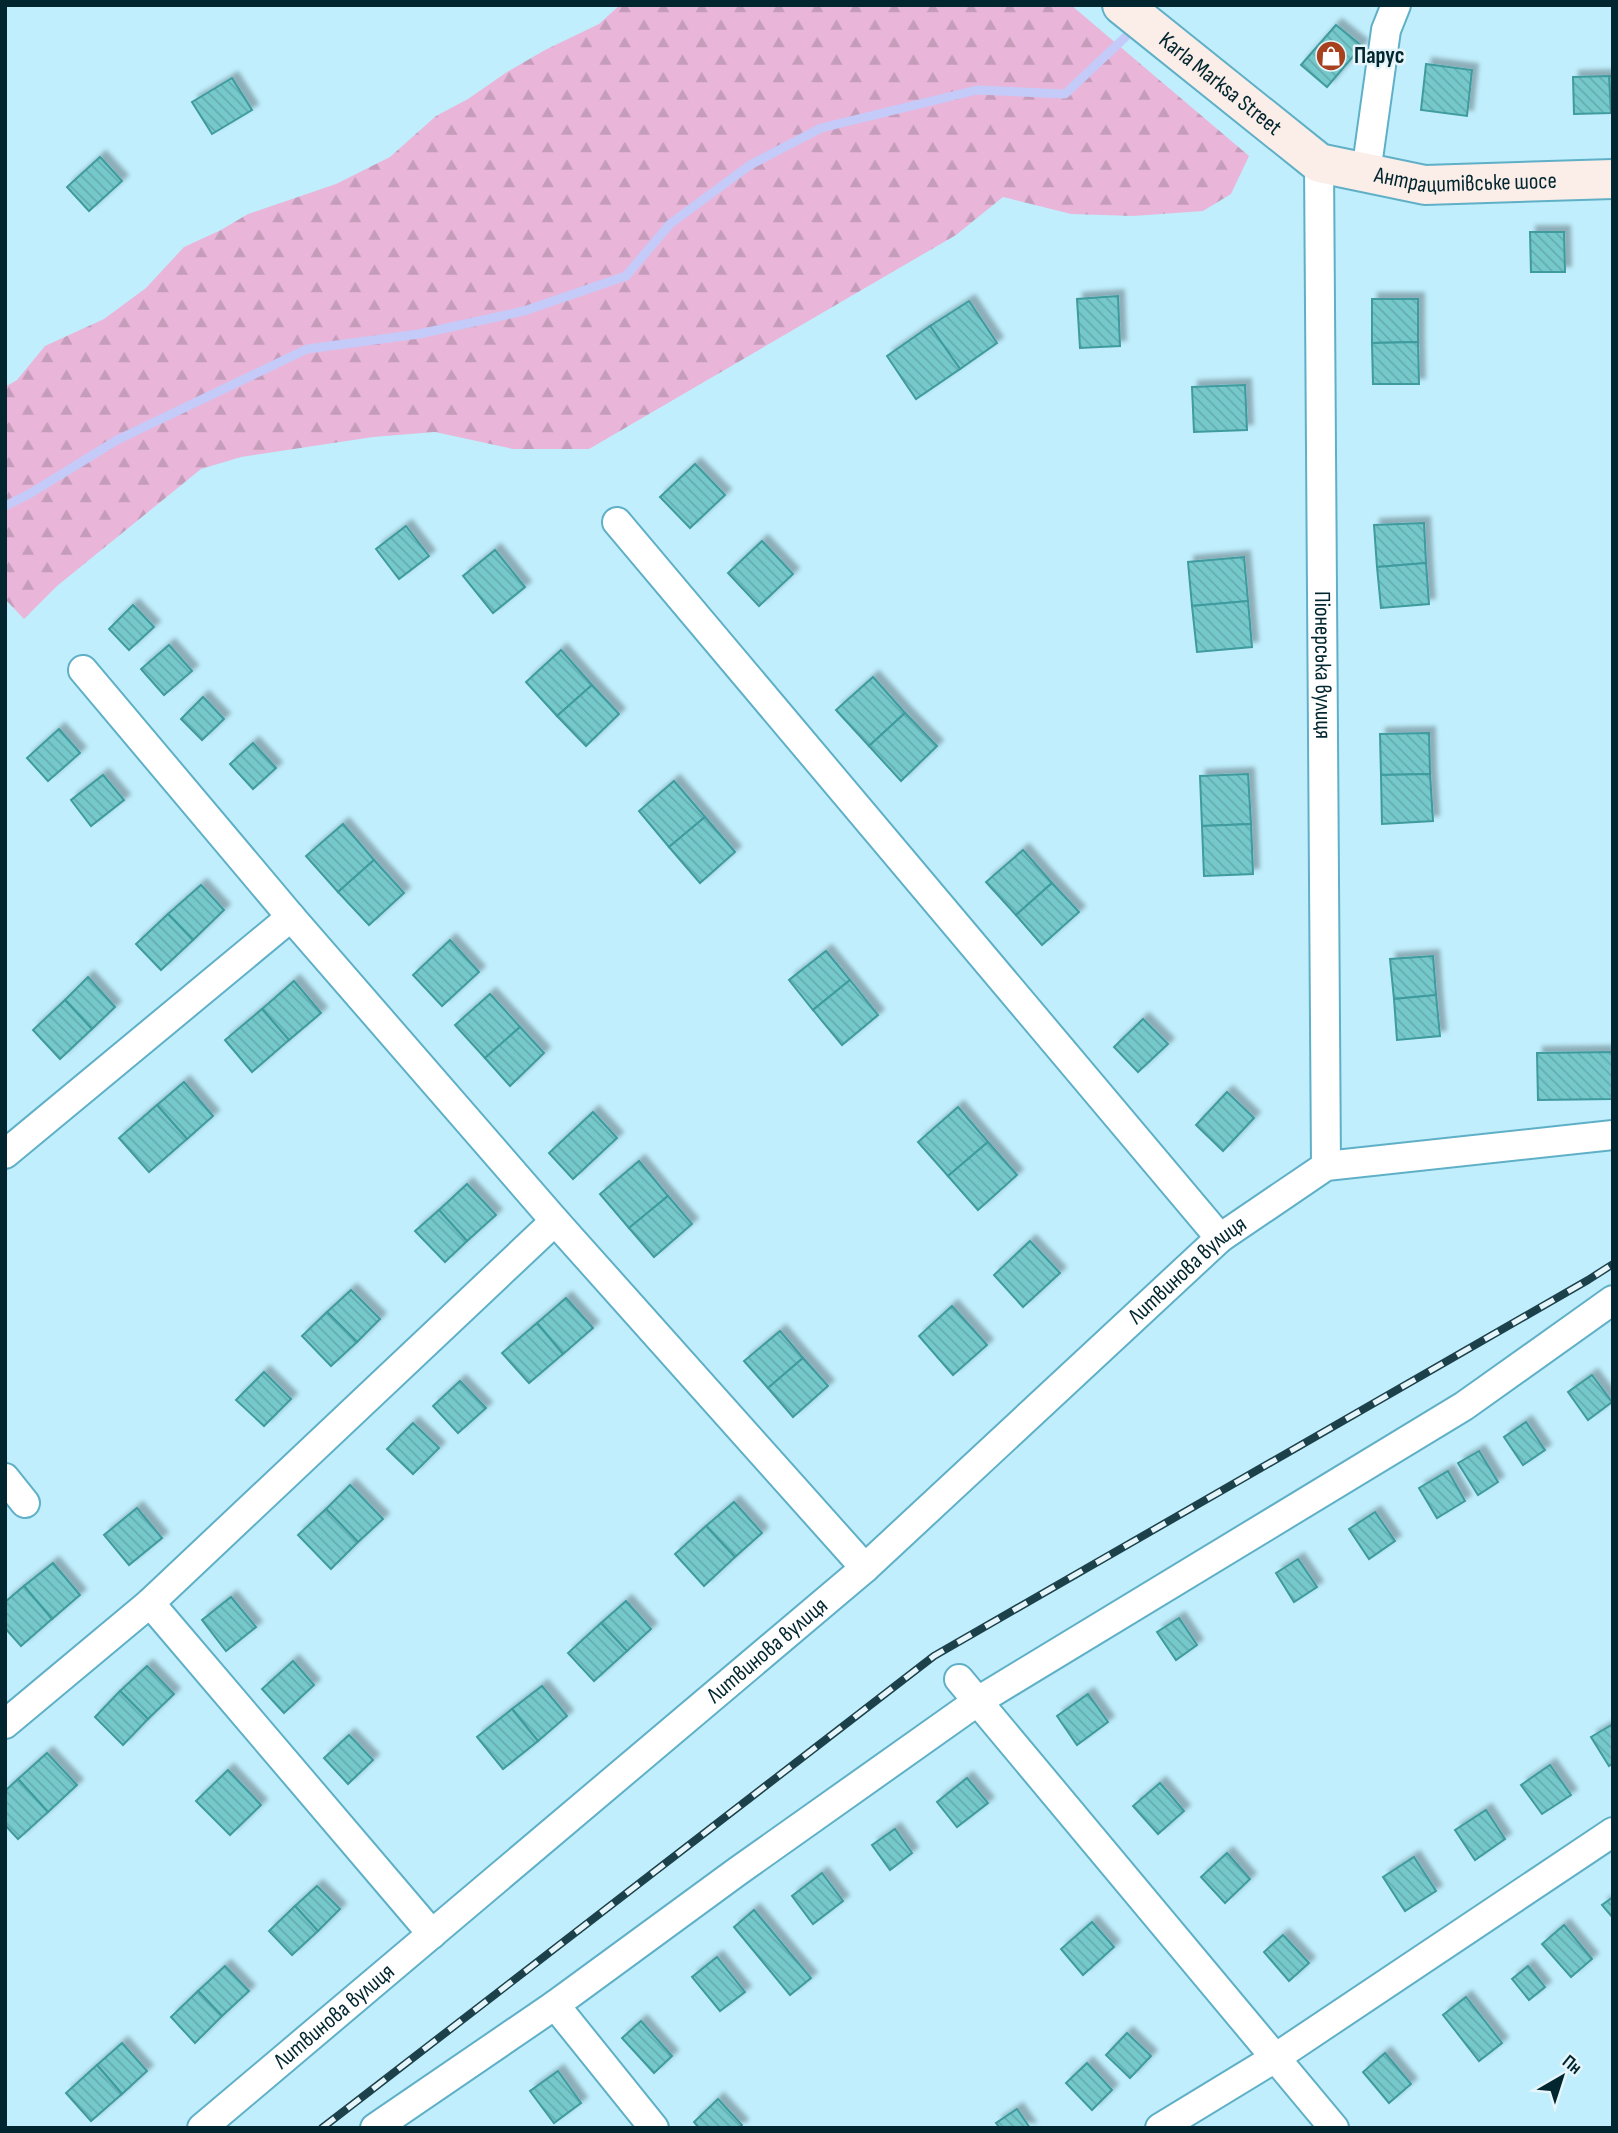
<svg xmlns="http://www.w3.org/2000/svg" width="1618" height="2133" viewBox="0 0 1618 2133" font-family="'Sofia Sans Condensed',sans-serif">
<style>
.forest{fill:url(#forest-firs)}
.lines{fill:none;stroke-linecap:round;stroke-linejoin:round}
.stream{stroke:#c4cbf9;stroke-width:9}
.building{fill:url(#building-back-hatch);stroke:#3f9b9e;stroke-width:2;filter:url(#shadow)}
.minor-casing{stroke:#5fb0c7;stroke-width:32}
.secondary-casing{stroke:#5fb0c7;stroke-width:42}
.minor{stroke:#fff;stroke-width:28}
.secondary{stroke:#fbeee9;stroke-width:38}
.rail-casing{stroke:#1c414b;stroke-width:8}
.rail{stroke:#e6f5fa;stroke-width:5;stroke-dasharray:16;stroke-linecap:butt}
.labels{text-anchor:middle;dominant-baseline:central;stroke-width:5;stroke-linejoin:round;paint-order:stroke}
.poi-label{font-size:23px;font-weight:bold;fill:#02262f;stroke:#e6f5fa;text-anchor:start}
.street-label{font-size:23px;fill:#02262f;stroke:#e6f5fa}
</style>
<defs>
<pattern id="forest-firs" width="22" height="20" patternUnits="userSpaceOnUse" patternTransform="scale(1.75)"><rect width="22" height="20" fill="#e9b6d9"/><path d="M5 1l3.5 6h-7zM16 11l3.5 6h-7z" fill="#c69cbb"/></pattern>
<pattern id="building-back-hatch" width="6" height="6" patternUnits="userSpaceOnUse" patternTransform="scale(1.75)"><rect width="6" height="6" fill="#76c9cb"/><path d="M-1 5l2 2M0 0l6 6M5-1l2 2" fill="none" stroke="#64acaf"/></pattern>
<filter id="shadow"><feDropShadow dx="6" dy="-6" stdDeviation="2" flood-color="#0004"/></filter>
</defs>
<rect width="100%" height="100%" fill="#c0eefc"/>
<path class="forest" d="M620,5H1071L1249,156L1231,194L1203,211L1133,216L1071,214L1003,197L956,235L589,449H513L435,432L373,437L241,457L201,469L57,586L24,619L5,599V387L17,380L45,346L104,319L146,288L184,247L221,230L248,214L336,184L390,157L436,116L468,99L507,72L545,50L599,24Z"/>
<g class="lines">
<path class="stream" d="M5,506L31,493L117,440L307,349L419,334L524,311L626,276L670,224L750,165L821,128L977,90L1065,94L1136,27"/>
</g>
<g class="building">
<path d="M1336,25L1362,46L1327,87L1301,65Z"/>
<path d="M1426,64L1472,70L1467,116L1421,110Z"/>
<path d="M1609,76H1613V113H1611Z"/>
<path d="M1609,76L1611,113L1574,114L1573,77Z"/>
<path d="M232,78L252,110L212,134L192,102Z"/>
<path d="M100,157L122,181L89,211L67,187Z"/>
<path d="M1530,232H1564L1565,272H1531Z"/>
<path d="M1118,296L1120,346L1080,348L1077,299Z"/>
<path d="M1372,299H1418V342L1372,343Z"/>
<path d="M969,301L997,343L960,369L930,326Z"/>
<path d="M930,326L960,369L916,399L887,356Z"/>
<path d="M1418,342L1419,384H1373L1372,343Z"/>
<path d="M1245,385L1247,430L1194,432L1192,387Z"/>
<path d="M695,464L725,495L690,528L660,497Z"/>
<path d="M1424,523L1426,563L1377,567L1374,525Z"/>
<path d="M406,526L429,556L399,579L376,549Z"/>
<path d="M762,541L793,574L759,606L728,573Z"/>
<path d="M495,550L525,587L493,613L463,576Z"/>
<path d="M1244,557L1248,601L1192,606L1188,562Z"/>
<path d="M1426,563L1429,604L1381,608L1377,567Z"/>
<path d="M1248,601L1252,647L1197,652L1192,606Z"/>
<path d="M133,605L154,627L129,650L109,629Z"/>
<path d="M169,645L192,671L164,695L141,669Z"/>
<path d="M561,650L592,685L557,716L526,682Z"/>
<path d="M873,677L905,713L869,746L836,710Z"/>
<path d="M592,685L619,714L586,746L557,716Z"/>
<path d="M203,697L224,719L202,740L181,719Z"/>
<path d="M905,713L937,746L901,781L869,746Z"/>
<path d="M59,729L80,753L48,781L27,758Z"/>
<path d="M1429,733L1430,774L1381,775L1380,734Z"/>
<path d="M253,743L276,768L253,789L230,764Z"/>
<path d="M1248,774L1251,824L1202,826L1200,776Z"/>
<path d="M1430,774L1433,821L1382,824L1381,775Z"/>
<path d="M103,775L124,800L91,826L71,800Z"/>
<path d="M674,781L705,817L669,847L639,811Z"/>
<path d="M705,817L735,852L700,883L669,847Z"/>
<path d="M343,824L374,860L338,892L306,856Z"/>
<path d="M1251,824L1253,874L1204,876L1202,826Z"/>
<path d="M1023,850L1052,883L1016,915L986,882Z"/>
<path d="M374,860L404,893L369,925L338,892Z"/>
<path d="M1052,883L1079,912L1042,945L1016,915Z"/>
<path d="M201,885L224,910L193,940L168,914Z"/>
<path d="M168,914L193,940L161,970L136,944Z"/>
<path d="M450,940L479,972L442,1006L413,975Z"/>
<path d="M826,951L850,980L813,1010L789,980Z"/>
<path d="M1433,956L1436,995L1394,999L1390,959Z"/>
<path d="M88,977L115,1007L92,1029L65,1000Z"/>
<path d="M850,980L878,1015L842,1045L813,1010Z"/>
<path d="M294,981L321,1013L289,1040L262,1009Z"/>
<path d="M490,994L520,1027L485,1058L455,1025Z"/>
<path d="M1436,995L1440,1036L1397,1040L1394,999Z"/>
<path d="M65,1000L92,1029L60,1059L33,1030Z"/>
<path d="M262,1009L289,1040L252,1072L225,1040Z"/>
<path d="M1143,1019L1168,1044L1138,1072L1114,1047Z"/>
<path d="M520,1027L544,1053L510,1086L485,1058Z"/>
<path d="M1613,1052V1099L1538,1100L1537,1053Z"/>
<path d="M184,1082L213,1116L187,1139L157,1105Z"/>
<path d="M1227,1092L1254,1118L1223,1151L1196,1125Z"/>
<path d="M157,1105L187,1139L149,1172L119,1138Z"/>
<path d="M958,1107L988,1142L948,1176L918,1142Z"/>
<path d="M593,1112L617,1138L573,1179L549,1153Z"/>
<path d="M988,1142L1017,1175L978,1210L948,1176Z"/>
<path d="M639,1161L668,1196L629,1228L600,1194Z"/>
<path d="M467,1184L496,1215L467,1241L439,1210Z"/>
<path d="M668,1196L692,1224L654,1257L629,1228Z"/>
<path d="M439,1210L467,1241L445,1262L415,1231Z"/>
<path d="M1030,1241L1060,1273L1023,1307L994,1275Z"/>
<path d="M351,1290L380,1319L357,1342L327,1312Z"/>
<path d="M566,1298L593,1328L563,1354L537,1323Z"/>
<path d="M952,1306L987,1345L953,1375L919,1336Z"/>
<path d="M327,1312L357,1342L331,1366L302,1336Z"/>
<path d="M537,1323L563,1354L529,1383L502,1353Z"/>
<path d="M780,1331L803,1358L768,1388L744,1361Z"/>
<path d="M803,1358L828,1386L793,1417L768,1388Z"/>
<path d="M264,1372L291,1399L264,1426L236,1400Z"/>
<path d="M1592,1375L1612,1402L1588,1420L1568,1392Z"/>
<path d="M460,1381L486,1408L458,1433L433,1406Z"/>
<path d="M1526,1422L1545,1450L1523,1465L1504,1437Z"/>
<path d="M413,1423L439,1448L413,1474L387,1449Z"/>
<path d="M1479,1451L1498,1482L1478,1495L1458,1463Z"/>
<path d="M1448,1471L1465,1501L1437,1518L1419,1488Z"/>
<path d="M350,1485L383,1519L358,1542L326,1509Z"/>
<path d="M734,1502L762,1533L735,1557L706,1526Z"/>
<path d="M137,1508L162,1538L129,1565L104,1535Z"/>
<path d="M326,1509L358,1542L331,1569L298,1535Z"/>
<path d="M1375,1512L1395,1541L1369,1559L1349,1529Z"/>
<path d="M706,1526L735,1557L704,1586L675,1554Z"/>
<path d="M1298,1559L1317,1587L1294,1602L1276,1573Z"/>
<path d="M53,1563L80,1595L52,1619L24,1586Z"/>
<path d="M24,1586L52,1619L21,1646L5,1628V1602Z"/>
<path d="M231,1597L256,1627L226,1651L202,1620Z"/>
<path d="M626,1601L651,1629L627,1651L601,1623Z"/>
<path d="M1179,1618L1197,1645L1176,1660L1157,1632Z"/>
<path d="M601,1623L627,1651L594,1681L568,1653Z"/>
<path d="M293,1661L314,1685L284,1713L262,1689Z"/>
<path d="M147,1666L174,1694L148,1719L120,1691Z"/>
<path d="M542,1686L567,1716L538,1741L512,1709Z"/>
<path d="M120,1691L148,1719L123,1745L95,1717Z"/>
<path d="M1088,1694L1108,1722L1077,1745L1057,1716Z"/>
<path d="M512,1709L538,1741L503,1769L477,1737Z"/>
<path d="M1613,1724V1763L1609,1766L1591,1737Z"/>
<path d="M349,1735L373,1760L348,1784L324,1758Z"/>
<path d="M47,1753L77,1785L48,1812L18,1779Z"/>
<path d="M1550,1765L1571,1795L1542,1814L1521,1785Z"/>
<path d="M228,1770L261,1805L230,1835L196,1801Z"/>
<path d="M967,1778L988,1803L957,1827L937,1802Z"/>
<path d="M18,1779L48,1812L18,1839L5,1825V1791Z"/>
<path d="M1160,1783L1184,1811L1158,1834L1133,1806Z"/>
<path d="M1486,1810L1505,1839L1475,1860L1455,1830Z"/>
<path d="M895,1829L912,1853L890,1870L872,1845Z"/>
<path d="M1227,1853L1250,1879L1225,1903L1201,1877Z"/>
<path d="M1414,1857L1436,1891L1405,1911L1383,1877Z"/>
<path d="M822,1873L843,1901L813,1924L792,1896Z"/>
<path d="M317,1886L340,1909L318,1931L295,1906Z"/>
<path d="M1613,1897V1918L1602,1905Z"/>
<path d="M295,1906L318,1931L292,1955L269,1931Z"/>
<path d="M754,1910L811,1978L790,1995L734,1927Z"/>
<path d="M1092,1922L1114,1947L1083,1975L1061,1949Z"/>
<path d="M1564,1925L1592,1959L1571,1977L1542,1944Z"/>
<path d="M1283,1935L1309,1963L1289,1981L1264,1952Z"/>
<path d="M717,1957L745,1992L720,2011L692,1977Z"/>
<path d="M225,1966L249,1991L222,2016L198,1991Z"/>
<path d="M1528,1966L1545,1987L1529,2000L1512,1979Z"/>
<path d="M198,1991L222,2016L195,2043L171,2017Z"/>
<path d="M1466,1997L1502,2043L1479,2061L1443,2015Z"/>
<path d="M641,2021L672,2056L654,2073L622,2038Z"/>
<path d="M1127,2033L1151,2056L1130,2078L1106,2055Z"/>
<path d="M122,2043L147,2071L122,2094L97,2065Z"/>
<path d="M1385,2053L1411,2084L1389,2103L1363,2072Z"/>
<path d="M1087,2063L1112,2090L1092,2110L1066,2083Z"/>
<path d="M97,2065L122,2094L91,2121L66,2093Z"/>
<path d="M558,2071L581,2103L554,2123L530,2091Z"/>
<path d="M718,2099L742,2125L739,2128H699L694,2122Z"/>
<path d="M1017,2109L1030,2128H1000L996,2123Z"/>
</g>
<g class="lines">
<g class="minor-casing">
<g id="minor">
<path id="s1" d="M1319,163L1326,1166"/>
<path d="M1366,173L1386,30L1396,5"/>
<path d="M617,522L1220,1238"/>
<path d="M83,670L291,917L555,1221L865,1568"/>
<path d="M5,1154L291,917"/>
<path d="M5,1478L25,1503"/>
<path d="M150,1603L432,1934"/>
<path d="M959,1679L1334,2128"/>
<path d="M5,1724L150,1603L555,1221"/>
<path d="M555,2005L654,2128"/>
<path id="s2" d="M202,2128L865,1568L1220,1238L1326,1166L1613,1135"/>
<path d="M375,2128L555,2005L738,1871L978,1701L1464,1406L1613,1300"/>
<path d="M1160,2128L1275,2058L1613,1832"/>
</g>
</g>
<g class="secondary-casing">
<g id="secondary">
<path id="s3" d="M1122,5L1319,163L1425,185L1613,179"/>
</g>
</g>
<use href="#minor" class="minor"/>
<use href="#secondary" class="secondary"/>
<g class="rail-casing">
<path id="rail" d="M322,2128L934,1656L1588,1280L1613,1264"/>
</g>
<use href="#rail" class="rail"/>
</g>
<defs>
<g id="shop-disc" transform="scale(1.575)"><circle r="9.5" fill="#a8411e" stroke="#e6f5fa"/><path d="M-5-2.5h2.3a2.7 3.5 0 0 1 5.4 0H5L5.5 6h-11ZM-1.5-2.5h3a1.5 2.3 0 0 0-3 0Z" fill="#fff"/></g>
</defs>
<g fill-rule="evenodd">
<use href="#shop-disc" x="1331" y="56"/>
</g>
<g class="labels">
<g class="poi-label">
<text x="1354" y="56">Парус</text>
</g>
<g class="street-label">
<text stroke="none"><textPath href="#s3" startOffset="126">Karla Marksa Street</textPath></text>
<text stroke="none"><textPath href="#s3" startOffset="401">Антрацитівське шосе</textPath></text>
<text stroke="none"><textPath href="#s1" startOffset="502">Піонерська вулиця</textPath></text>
<text stroke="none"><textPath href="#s2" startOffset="1307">Литвинова вулиця</textPath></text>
<text stroke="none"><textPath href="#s2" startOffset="740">Литвинова вулиця</textPath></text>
<text stroke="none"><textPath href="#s2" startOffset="173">Литвинова вулиця</textPath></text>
</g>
</g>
<rect width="1618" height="2133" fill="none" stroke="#02262f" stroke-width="14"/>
<g transform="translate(1562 2077) rotate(39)" stroke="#e6f5fa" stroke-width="5" paint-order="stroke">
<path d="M0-5L12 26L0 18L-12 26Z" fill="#02262f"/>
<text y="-10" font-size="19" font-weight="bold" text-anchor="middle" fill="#02262f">Пн</text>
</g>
</svg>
